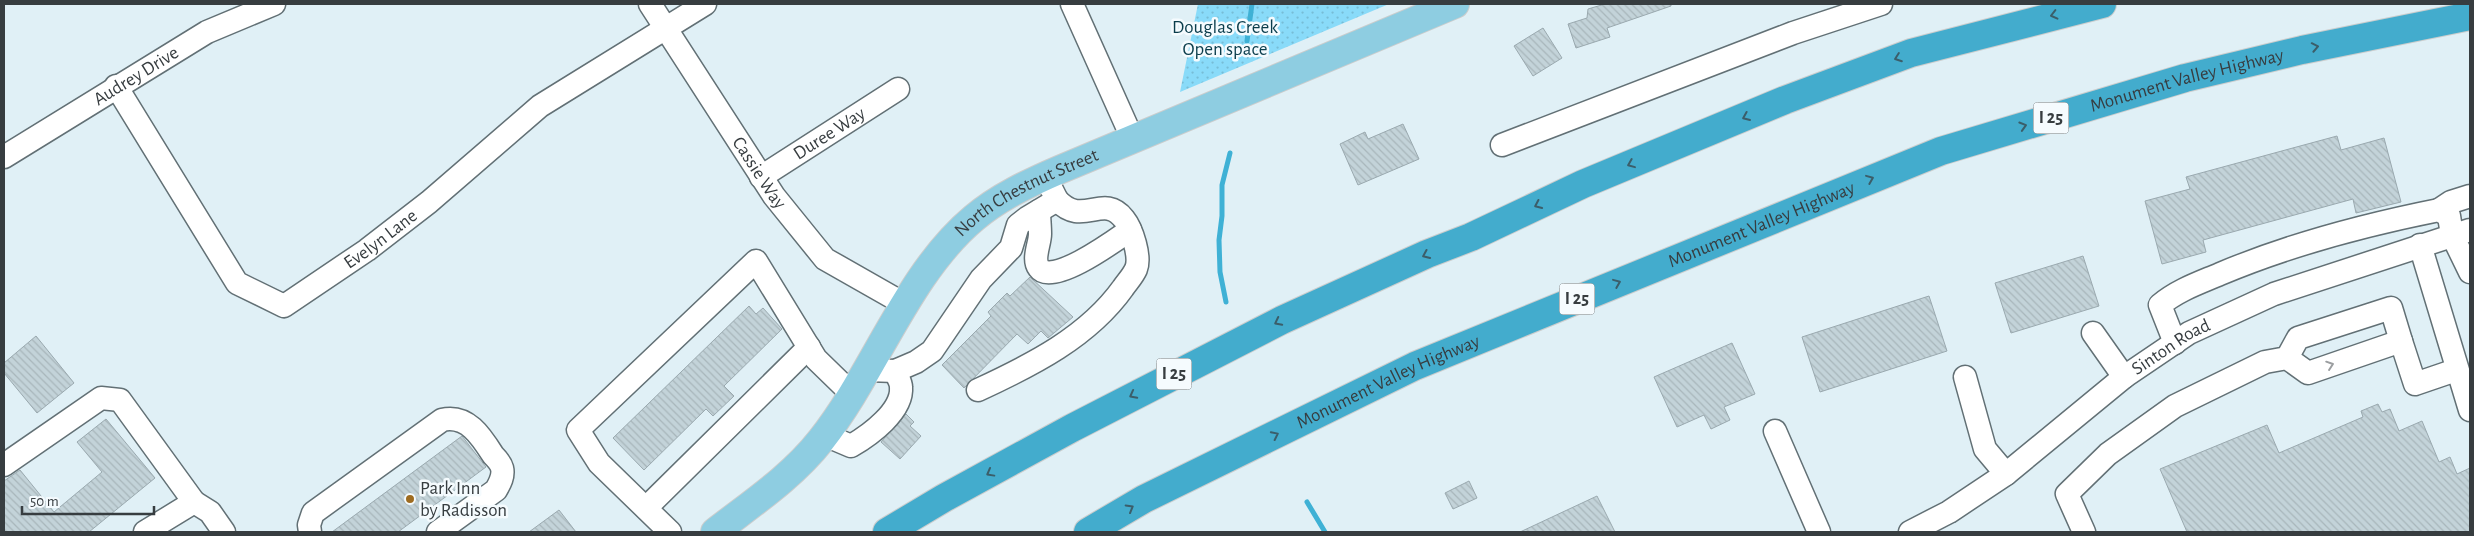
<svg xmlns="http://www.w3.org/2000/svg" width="2474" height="536" viewBox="0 0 2474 536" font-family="'Alegreya Sans',sans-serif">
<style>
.grass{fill:url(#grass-dots)}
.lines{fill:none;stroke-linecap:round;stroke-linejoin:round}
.stream{stroke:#3fb1d5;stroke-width:5}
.building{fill:url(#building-back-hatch);stroke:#9aa9af}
.minor-casing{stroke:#627075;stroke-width:25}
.major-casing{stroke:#cbcdcd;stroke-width:30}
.highway-casing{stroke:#cbcdcd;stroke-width:30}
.minor{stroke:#fff;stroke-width:22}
.major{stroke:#8ecde1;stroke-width:28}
.highway{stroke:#43accd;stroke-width:28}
.oneway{stroke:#3b5e6a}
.oneway2{stroke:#9b9ea0}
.poi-dot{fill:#9e6c21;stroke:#f5fbfe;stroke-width:2}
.labels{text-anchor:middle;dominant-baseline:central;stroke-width:5;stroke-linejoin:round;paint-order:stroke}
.shield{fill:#f5fbfe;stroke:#707679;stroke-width:1}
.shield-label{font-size:18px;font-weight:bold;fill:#373d40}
.park-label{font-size:19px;fill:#0a3d4c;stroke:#f5fbfe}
.street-label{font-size:19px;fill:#373d40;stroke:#f5fbfe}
.poi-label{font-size:19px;fill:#373d40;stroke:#f5fbfe;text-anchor:start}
</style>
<defs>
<pattern id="grass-dots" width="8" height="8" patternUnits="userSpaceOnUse" patternTransform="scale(1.25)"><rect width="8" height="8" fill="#89dbf9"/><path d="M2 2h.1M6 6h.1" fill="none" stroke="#77bdd6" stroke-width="1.8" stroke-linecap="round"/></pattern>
<pattern id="building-back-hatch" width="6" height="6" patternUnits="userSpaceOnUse" patternTransform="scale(1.25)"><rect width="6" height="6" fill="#c3d3d9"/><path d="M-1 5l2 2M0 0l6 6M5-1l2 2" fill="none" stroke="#a8b6bb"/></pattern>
</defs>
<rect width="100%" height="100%" fill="#e0f0f6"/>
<path class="grass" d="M1198,4H1389L1180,92Z"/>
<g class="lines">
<g class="stream">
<path d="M1247,41L1252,4"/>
<path d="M1226,302L1220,272L1219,240L1222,216V185L1230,153"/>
<path d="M1307,502L1325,532"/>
</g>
</g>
<g class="building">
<path d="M1605,4H1671V6L1607,28L1610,37L1576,48L1568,24L1587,18L1588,9Z"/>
<path d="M1543,28L1562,58L1533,76L1514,46Z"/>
<path d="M1403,124L1419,159L1358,185L1340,144L1365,132L1368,139Z"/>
<path d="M2337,136L2341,150L2384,138L2401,202L2356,213L2353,199L2203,240L2206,252L2162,264L2145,201L2190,189L2186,177Z"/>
<path d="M2083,256L2099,306L2011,333L1995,283Z"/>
<path d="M1030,277L1073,317L1048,338L1041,331L1028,344L1017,334L964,388L942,365L991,316L988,312L1007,293L1010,296Z"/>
<path d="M1929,296L1947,351L1820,392L1802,337Z"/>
<path d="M749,306L756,314L763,308L782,329L724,386L734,396L713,416L706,409L644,470L613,438Z"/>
<path d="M36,336L74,383L37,413L4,373V363Z"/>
<path d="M1732,343L1755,394L1724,407L1730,420L1711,429L1704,415L1677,427L1654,377Z"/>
<path d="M2378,404L2382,412L2390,409L2399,431L2422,421L2439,462L2450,457L2457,474L2470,468V532H2187L2160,469L2267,425L2279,453L2363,417L2361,411Z"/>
<path d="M906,414L914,422L910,426L921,436L900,459L881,442Z"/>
<path d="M106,419L155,478L89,532H4V481L20,470L54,512L102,472L77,442Z"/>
<path d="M462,436L486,467L398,532H332Z"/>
<path d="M1469,481L1477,498L1453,509L1445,493Z"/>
<path d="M1597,496L1615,532H1520Z"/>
<path d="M559,510L576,532H529Z"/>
</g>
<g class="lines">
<g class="minor-casing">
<g id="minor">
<path id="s1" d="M650,4L774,196L825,259L906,305"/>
<path d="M1072,4L1133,140"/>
<path id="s2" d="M116,86L237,283L284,306L367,250L429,202L540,106L705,4"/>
<path d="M1502,145L1793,33L1881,4"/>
<path id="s3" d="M4,157L207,32L274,4"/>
<path id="s4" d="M761,177L898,89"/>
<path d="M2439,210L2451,202L2470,196"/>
<path d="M1039,211C1039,218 1040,226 1040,234C1040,244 1032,259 1039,268C1052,287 1117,239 1130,230"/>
<path d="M2420,245L2470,410"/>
<path d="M2093,333L2124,377"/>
<path d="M2401,341L2415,384L2456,370"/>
<path d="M2175,343L2160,305C2178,290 2199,283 2220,274C2291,244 2364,225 2439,210L2449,216L2452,235L2470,272"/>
<path d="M867,370L895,371L916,362L932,351L981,279L1011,248L1018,225L1027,218L1057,200L1050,186"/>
<path d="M1965,377L1985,449L2006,474"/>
<path d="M978,390C1032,365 1088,337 1123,288C1127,282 1133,276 1136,269C1141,257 1132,229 1124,219C1103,192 1083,228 1057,200"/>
<path d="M1775,431L1819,532"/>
<path d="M825,435L851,446C870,435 903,411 901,387C901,382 897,376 895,371"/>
<path d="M4,465L101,398L120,400L194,502"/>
<path d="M646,508L809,347"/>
<path d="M145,532L194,502L210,512L224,532"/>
<path d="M310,532L309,525L313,513L442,420C467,414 481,436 493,455C496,458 501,464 502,468C504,476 500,483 496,490L438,532"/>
<path d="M670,532L599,463L578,430L756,261L816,359L852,394"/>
<path id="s5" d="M1910,532L1949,512L2006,474L2124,377L2189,333L2274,294L2470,230"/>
<path d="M2084,532L2067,494L2108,454L2175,406L2265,362L2287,358L2308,373L2401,341L2391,308L2298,338L2287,358"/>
</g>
</g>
<g class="major-casing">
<g id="major">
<path id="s6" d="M715,532C751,504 792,477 821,440C875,372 907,274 974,218C999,197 1029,183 1059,170L1455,4"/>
</g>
</g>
<g class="highway-casing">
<g id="highway">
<path d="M887,532L944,498L1072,428L1282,320L1427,254L1471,237L1583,184L1785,100L1911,53L2102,4"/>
<path id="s7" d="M1088,532L1144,499L1415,366L1941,151L2185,78L2302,50L2470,16"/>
</g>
</g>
<use href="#minor" class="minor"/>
<use href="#major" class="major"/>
<use href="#highway" class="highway"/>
</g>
<defs><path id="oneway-chevron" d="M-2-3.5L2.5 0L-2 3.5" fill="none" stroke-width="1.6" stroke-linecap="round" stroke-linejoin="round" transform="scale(1.25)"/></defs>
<g class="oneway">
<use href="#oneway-chevron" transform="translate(2054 15) rotate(166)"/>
<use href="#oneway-chevron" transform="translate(2315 47) rotate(-11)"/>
<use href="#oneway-chevron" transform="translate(1898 58) rotate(160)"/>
<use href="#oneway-chevron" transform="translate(1746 117) rotate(157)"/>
<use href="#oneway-chevron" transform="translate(2023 126) rotate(-17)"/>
<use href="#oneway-chevron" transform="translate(1631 164) rotate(158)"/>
<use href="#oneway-chevron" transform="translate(1870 179) rotate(-22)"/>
<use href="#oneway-chevron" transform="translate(1538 205) rotate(155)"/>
<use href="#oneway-chevron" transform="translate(1426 255) rotate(156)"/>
<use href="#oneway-chevron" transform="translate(1617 283) rotate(-22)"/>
<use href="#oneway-chevron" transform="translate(1278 322) rotate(153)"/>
<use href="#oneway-chevron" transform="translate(1133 395) rotate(152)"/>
<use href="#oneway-chevron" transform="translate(1275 435) rotate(-26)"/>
<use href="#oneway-chevron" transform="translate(990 473) rotate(151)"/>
<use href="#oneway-chevron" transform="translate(1130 508) rotate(-30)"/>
</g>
<use class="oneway2" href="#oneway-chevron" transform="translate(2330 365) rotate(-19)"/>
<circle class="poi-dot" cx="410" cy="499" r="5"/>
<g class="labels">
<g class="shield">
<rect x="2033.5" y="102.5" width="35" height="31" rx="4"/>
<rect x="1559.5" y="283.5" width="35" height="31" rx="4"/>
<rect x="1156.5" y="358.5" width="35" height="31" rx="4"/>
</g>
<g class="shield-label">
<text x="2051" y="118">I 25</text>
<text x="1577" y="299">I 25</text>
<text x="1174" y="374">I 25</text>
</g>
<g class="park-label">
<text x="1225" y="27">Douglas Creek<tspan x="1225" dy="22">Open space</tspan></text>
</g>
<g class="street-label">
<text stroke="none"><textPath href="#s3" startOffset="155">Audrey Drive</textPath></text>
<text stroke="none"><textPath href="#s7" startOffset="1191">Monument Valley Highway</textPath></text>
<text stroke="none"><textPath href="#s4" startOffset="81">Duree Way</textPath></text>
<text stroke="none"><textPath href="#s1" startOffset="201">Cassie Way</textPath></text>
<text stroke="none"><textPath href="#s6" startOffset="470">North Chestnut Street</textPath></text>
<text stroke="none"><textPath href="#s7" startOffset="741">Monument Valley Highway</textPath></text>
<text stroke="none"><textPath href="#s2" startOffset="401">Evelyn Lane</textPath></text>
<text stroke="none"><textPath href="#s5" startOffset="321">Sinton Road</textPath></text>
<text stroke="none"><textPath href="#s7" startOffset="336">Monument Valley Highway</textPath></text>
</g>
<g class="poi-label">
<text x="420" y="488">Park Inn<tspan x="420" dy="22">by Radisson</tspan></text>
</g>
</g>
<rect width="2474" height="536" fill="none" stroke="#373d40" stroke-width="10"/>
<path d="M22 506v8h132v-8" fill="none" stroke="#373d40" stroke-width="2.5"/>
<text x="30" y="506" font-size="15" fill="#373d40" stroke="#f5fbfe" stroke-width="4" paint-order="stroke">50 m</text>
</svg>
